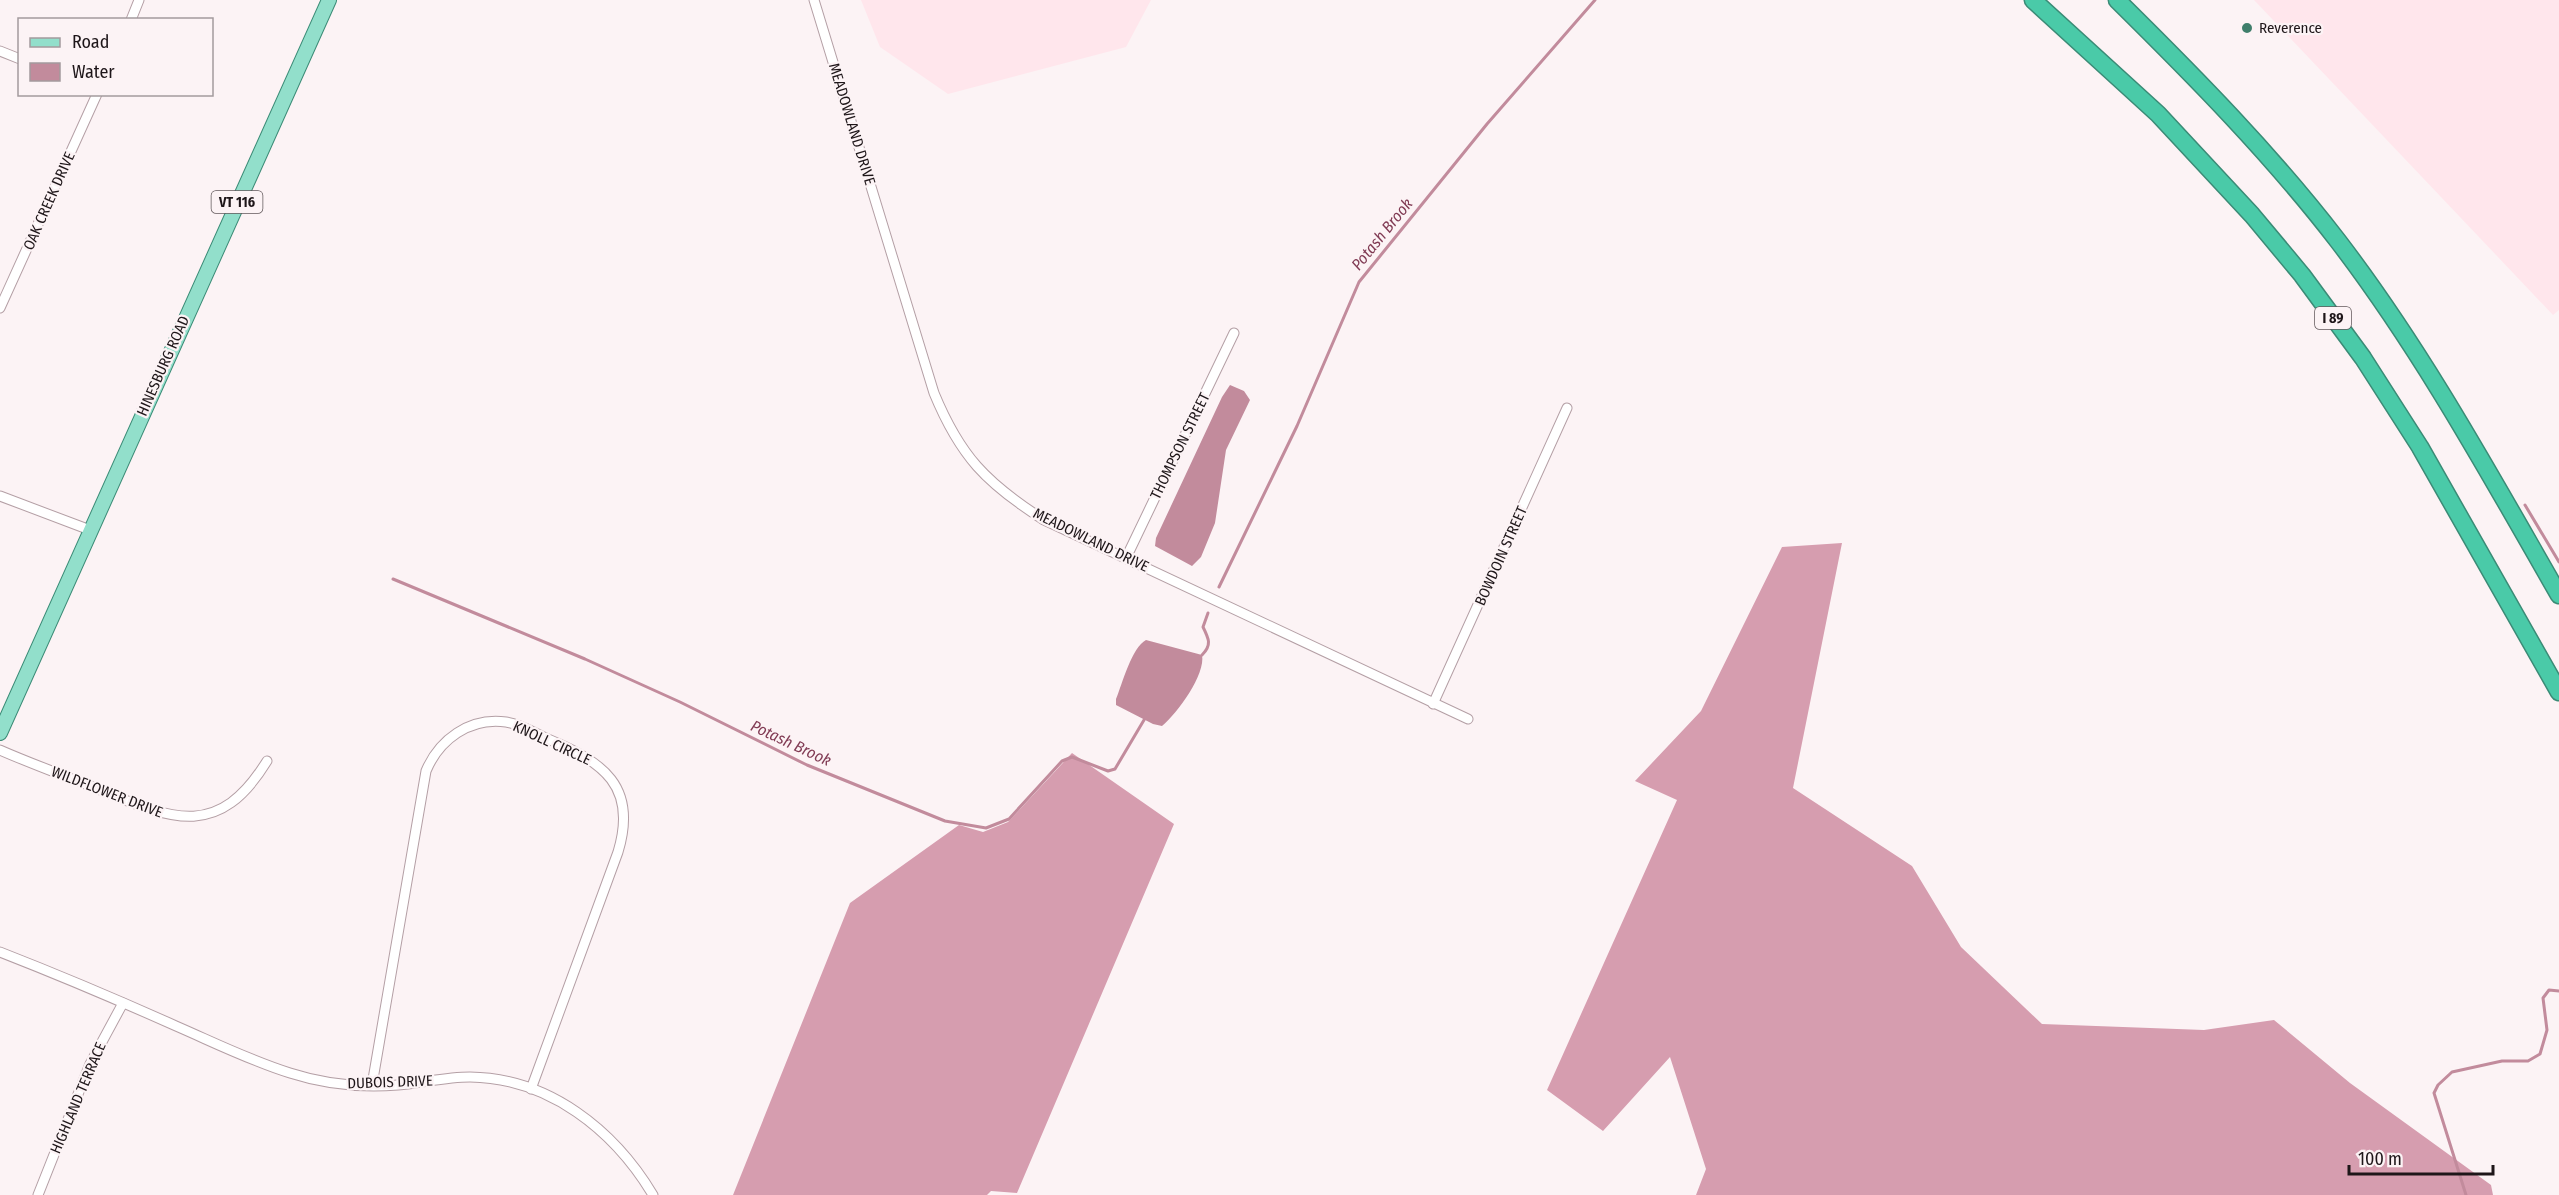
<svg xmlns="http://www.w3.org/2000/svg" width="2559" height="1195" viewBox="0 0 2559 1195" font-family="'Fira Sans Condensed',sans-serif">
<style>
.built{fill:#ffe6ec}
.forest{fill:#d69daf}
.water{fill:#c28b9c}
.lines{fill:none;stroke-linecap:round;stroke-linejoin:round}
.stream{stroke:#c28b9c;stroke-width:3}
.minor-casing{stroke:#b49fa5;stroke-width:11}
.primary-casing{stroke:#3b8b76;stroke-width:16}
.motorway-casing{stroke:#3b8b76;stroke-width:19}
.minor{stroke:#fff;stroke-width:9}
.primary{stroke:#92dfcb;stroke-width:14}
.motorway{stroke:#4acaa8;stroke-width:16}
.poi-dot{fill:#3f7e6b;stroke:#fcf3f5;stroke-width:2}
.labels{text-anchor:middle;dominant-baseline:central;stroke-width:4.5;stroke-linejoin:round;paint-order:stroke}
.shield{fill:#fcf3f5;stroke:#61585b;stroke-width:1.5}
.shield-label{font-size:14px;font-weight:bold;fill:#1e1619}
.poi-label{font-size:15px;fill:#1e1619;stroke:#fcf3f5;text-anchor:start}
.street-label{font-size:15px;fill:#1e1619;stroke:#fcf3f5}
.water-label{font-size:16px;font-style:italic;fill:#813b54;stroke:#fcf3f5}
</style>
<rect width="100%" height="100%" fill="#fcf3f5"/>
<g class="built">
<path d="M861,0H1151L1126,47L948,94L880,47Z"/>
<path d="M2254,0H2559V310L2553,315Z"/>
</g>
<g class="forest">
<path d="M1842,543L1793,788L1912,866L1961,947L2042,1024L2204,1030L2274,1020L2350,1083L2491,1185L2493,1195H1696L1706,1169L1670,1057L1603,1131L1547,1090L1677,800L1635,781L1701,711L1782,547Z"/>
<path d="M1072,753L1174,824L1017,1193L991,1191L987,1195H733L850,903L959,825L983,832L1008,822Z"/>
</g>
<g class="water">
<path d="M1230,385L1244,391L1250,400L1226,450L1215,523L1201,557L1192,566L1155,546L1156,538L1222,397Z"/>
<path d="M1146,640L1202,655C1206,674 1177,714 1162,726L1153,724L1116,705V699C1122,684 1132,647 1146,640Z"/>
</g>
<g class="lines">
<g class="stream">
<path d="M2525,505L2559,562"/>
<path d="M393,579L585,659L680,702L807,765L945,821L986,828L1009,819L1062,761L1072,757L1108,771L1115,769L1144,720"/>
<path d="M1219,587L1297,426L1359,282L1487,124L1595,0"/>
<path d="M1202,655C1212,645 1209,639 1203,627L1208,613"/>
<path d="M2466,1195L2434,1093L2438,1085L2452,1072L2502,1061H2528L2540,1054L2547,1030L2543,998L2549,990L2559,991"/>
</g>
<g class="minor-casing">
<g id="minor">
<path d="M814,0L934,393C960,456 986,483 1044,520L1468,719"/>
<path d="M131,20L139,0"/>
<path d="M0,51L20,59"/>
<path d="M0,308L97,94"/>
<path d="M0,496L90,530"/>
<path d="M1126,558L1234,333"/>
<path d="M1433,704L1567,408"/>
<path d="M0,750C32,764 65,776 98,789C171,819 218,841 267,761"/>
<path d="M0,952C59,975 118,1000 176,1026C213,1042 251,1061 290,1073C324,1084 361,1088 398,1085C422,1083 446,1077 470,1077C549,1078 614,1130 653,1195"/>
<path d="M372,1085L426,771C439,740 469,717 506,722C520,724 535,733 548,739C603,762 638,786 618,852L531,1089"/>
<path d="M38,1195L90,1064L123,1003"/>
</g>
</g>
<g class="primary-casing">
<path id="primary" d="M0,733L329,0"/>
</g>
<g class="motorway-casing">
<g id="motorway">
<path d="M2033,0L2158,114L2252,215L2302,275L2363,358L2420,447L2559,692"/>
<path d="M2117,0C2195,77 2271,154 2338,241C2423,352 2490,475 2559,595"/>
</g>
</g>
<use href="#minor" class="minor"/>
<use href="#primary" class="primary"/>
<use href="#motorway" class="motorway"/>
</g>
<circle class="poi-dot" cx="2247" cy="28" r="6"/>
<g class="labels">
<g class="shield">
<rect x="211.5" y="191" width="51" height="22" rx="4.5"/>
<rect x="2315" y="307" width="36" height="22" rx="4.5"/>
</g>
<g class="shield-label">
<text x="237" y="202">VT 116</text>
<text x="2333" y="318">I 89</text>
</g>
<g class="poi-label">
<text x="2259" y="28">Reverence</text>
</g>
<g class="street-label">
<text transform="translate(852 124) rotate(73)">MEADOWLAND DRIVE</text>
<text transform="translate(49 201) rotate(-66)">OAK CREEK DRIVE</text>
<text transform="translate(163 366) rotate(-66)">HINESBURG ROAD</text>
<text transform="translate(1180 446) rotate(-64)">THOMPSON STREET</text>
<text transform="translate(1091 540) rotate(26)">MEADOWLAND DRIVE</text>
<text transform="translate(1501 556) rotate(-66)">BOWDOIN STREET</text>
<text transform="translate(552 743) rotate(25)">KNOLL CIRCLE</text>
<text transform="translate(107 792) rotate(21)">WILDFLOWER DRIVE</text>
<text transform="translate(390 1082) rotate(-2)">DUBOIS DRIVE</text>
<text transform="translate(78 1098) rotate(-67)">HIGHLAND TERRACE</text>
</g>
<g class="water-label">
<text transform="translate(1382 234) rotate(-51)">Potash Brook</text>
<text transform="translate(791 743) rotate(25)">Potash Brook</text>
</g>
</g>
<rect x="18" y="18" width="195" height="78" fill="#fcf3f5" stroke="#a39b9d" stroke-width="1.5"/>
<rect x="30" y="38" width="30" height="9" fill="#92dfcb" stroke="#a39b9d" stroke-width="1.5"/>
<text x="72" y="48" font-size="18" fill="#1e1619">Road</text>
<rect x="30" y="63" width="30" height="18" fill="#c28b9c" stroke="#a39b9d" stroke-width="1.5"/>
<text x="72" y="78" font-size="18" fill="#1e1619">Water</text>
<path d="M2349 1165v9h144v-9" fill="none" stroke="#1e1619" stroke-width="3"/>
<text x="2358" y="1165" font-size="18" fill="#1e1619" stroke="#fcf3f5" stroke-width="4.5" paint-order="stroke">100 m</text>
</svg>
